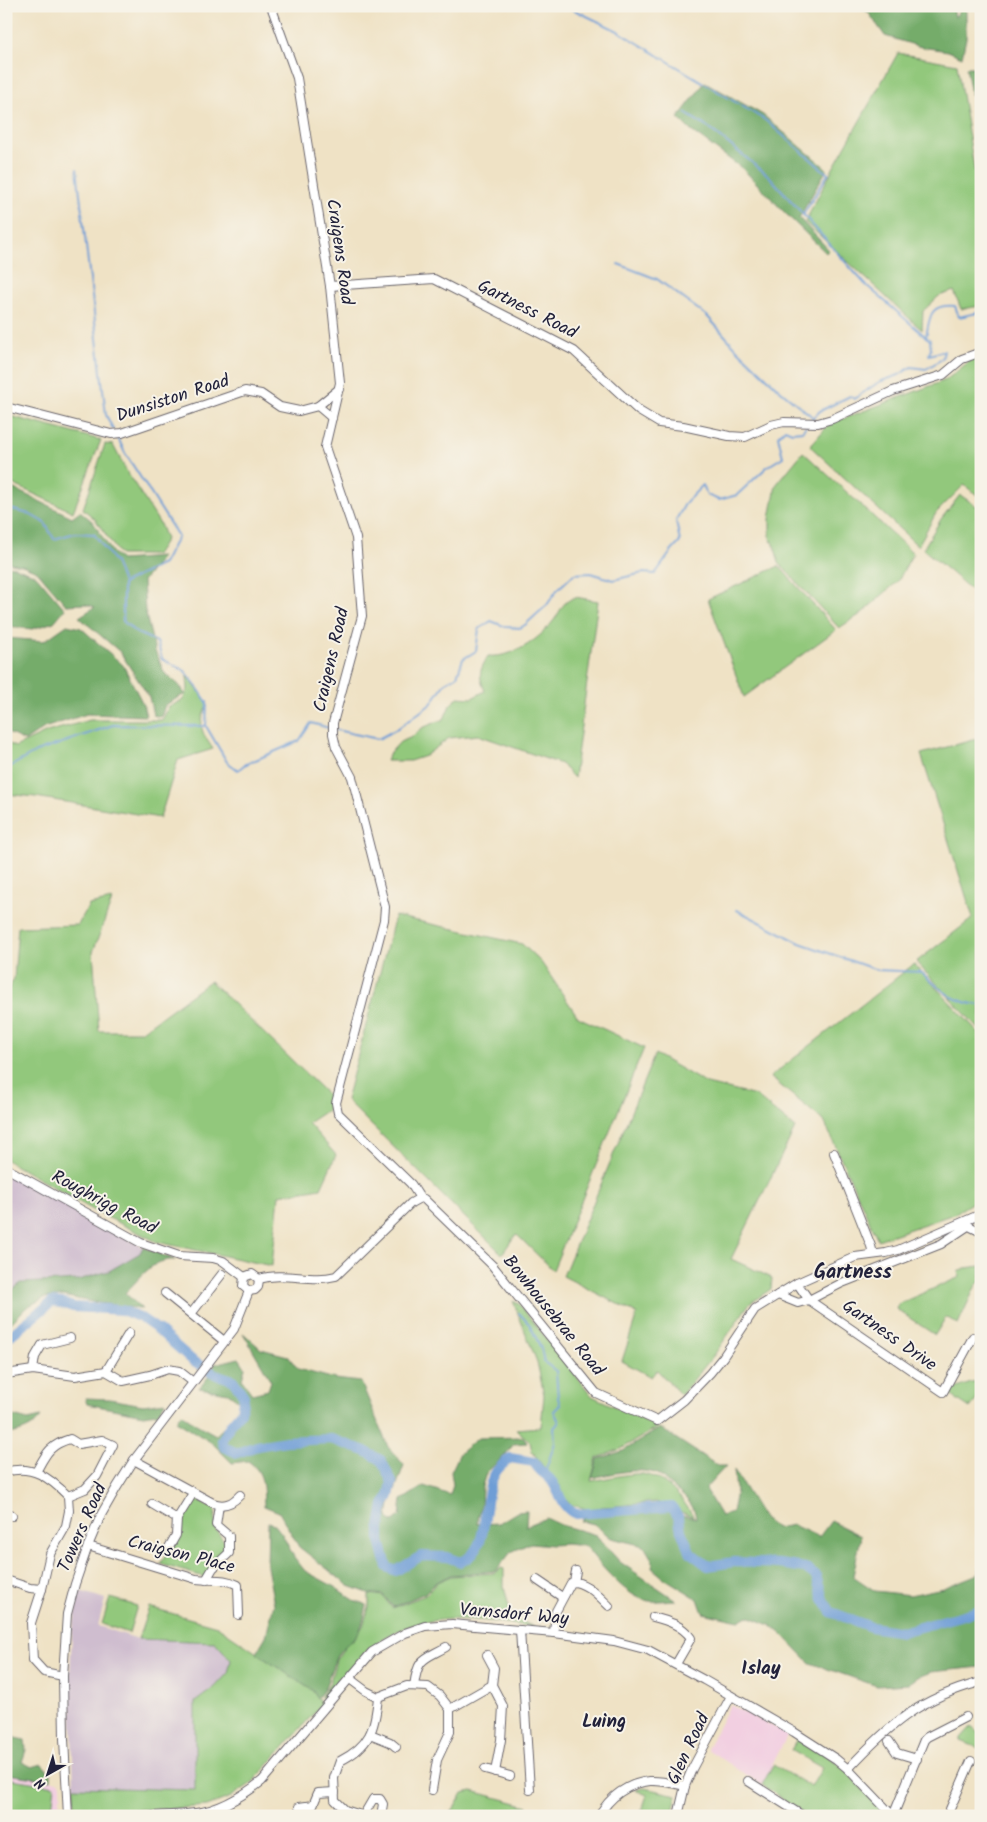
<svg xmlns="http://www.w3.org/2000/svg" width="987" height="1822" viewBox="0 0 987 1822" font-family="Kalam,sans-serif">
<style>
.built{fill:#f2cfe1}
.industrial{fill:#cfbdcf}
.green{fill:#92c87b;stroke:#5a755b}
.forest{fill:#75ac6b;stroke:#4c6753}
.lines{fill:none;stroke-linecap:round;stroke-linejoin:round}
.stream{stroke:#6e9dd6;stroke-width:2}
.river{stroke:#6e9dd6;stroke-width:10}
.minor-casing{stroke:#6a656b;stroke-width:10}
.minor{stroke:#fff;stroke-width:8}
.labels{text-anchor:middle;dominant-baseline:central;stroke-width:4;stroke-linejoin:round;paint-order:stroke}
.street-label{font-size:18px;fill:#22223b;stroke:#f7f3e8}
.neighbourhood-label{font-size:19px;font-weight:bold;fill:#22223b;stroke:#f7f3e8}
.quarter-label{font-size:20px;font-weight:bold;fill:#22223b;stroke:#f7f3e8}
</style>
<rect width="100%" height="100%" fill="#f7f3e8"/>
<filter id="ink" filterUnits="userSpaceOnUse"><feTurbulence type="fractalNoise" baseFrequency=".02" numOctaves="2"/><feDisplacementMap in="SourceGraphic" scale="10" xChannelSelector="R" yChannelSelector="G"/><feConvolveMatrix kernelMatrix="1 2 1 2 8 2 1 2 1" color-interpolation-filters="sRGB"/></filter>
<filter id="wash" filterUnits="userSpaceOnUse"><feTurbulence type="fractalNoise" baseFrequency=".0096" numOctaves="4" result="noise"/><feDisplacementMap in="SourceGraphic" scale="20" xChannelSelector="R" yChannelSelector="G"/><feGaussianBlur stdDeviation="1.12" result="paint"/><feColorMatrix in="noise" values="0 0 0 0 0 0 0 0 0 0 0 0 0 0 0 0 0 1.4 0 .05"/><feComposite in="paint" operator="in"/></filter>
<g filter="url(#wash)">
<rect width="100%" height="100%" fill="#efe2c5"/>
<g class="built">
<path d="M730,1705L788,1734L762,1785L707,1749Z"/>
<path d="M6,1774L58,1781L61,1784V1796L59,1799L60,1816H6Z"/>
</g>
<g class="industrial">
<path d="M6,1172L143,1247L140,1253L109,1271L78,1280L21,1283L6,1295Z"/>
<path d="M80,1591L105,1599L98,1626L138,1639L215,1642L231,1660L228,1673L215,1687L195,1702V1790L74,1787L70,1675L72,1634Z"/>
</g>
<g class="green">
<path d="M898,53L957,64L981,211V306L961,309L954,291L939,296L923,311L922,330L805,222L832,170Z"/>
<path d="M981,352V498L964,485L936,513L918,546L810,446L829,424L946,380Z"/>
<path d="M6,415L101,440L73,512L6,481Z"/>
<path d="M105,444L113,445L127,472L160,524L166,539L156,555H120L95,519L83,509Z"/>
<path d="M803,452L913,553L898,581L861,614L839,628L779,563L775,548L770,538V519L776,485Z"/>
<path d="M960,495L981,509V601L976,594L923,549L941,519Z"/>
<path d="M779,566L836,630L744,697L708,599Z"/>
<path d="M575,597L598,601L574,778L561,764L478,735L449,738L425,756L410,761H386L389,754L400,742L412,737L422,728L444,719L450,705L458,697L472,698L485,691C478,674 479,672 488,656C513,658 539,640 554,620C563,608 560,604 575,597Z"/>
<path d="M187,676L208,703C198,726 200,730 213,749L178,760L160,818L36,797L6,794V742L15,747L47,732L90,720H162L169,707L183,700L188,689Z"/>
<path d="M981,738V1031L916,962L973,918L921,754Z"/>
<path d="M112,900L93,952L99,1031H142L210,981L328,1095L332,1107L308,1123L336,1155L321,1188L279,1195L272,1266L157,1242L93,1210L6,1160V994L14,979L18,927L78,925L89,905Z"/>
<path d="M395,916L522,944L541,962L578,1017L644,1048L553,1270L516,1234L502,1254L346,1100Z"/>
<path d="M914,964L981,1035V1197L954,1214L878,1240L824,1121L770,1077Z"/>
<path d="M655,1054L707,1084L756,1096L795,1128L731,1259L772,1278L771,1289L749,1304L714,1355L681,1395L657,1370L651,1377L622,1361L637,1314L563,1276Z"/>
<path d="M981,1266V1281L976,1285L958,1324L946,1317L935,1335L896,1309L898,1304L960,1277L958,1272L965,1268Z"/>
<path d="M513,1301L519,1304L592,1396L658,1427L621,1449L597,1458L591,1481C606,1479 627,1473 642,1474C665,1476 682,1498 694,1517L656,1502L587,1509L572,1505L564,1497L561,1487L542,1465L532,1451L530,1442L516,1429L541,1427L544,1395L537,1362Z"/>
<path d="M981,1382V1394L970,1408L952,1396V1390L971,1383Z"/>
<path d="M193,1499L215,1509L216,1530L226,1544L227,1550L204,1577L160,1564L174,1544L182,1518Z"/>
<path d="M501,1568L504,1569V1586L511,1616L534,1627C474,1619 418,1607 368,1650C352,1664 339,1683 326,1699L321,1697L330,1682L336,1660L347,1643L354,1639L363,1626L369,1607V1594L383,1596L392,1608L426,1595L437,1582L451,1576L495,1573Z"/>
<path d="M110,1598L137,1606L129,1633L102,1624Z"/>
<path d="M149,1607L217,1626L313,1691L322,1704L252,1783L231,1797L207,1806L169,1809L75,1810L74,1787L195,1790V1702L215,1687L228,1673L231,1660L215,1642L138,1639Z"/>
<path d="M971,1727L981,1735V1749L961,1741V1738Z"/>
<path d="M798,1738L832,1759L846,1771L887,1816H808L762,1785L773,1765L811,1787L822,1768L791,1750Z"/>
<path d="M6,1778L55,1786L51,1816H6Z"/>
<path d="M644,1788L677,1795L672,1816H640L647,1795L635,1790Z"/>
<path d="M472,1791L528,1806L524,1816H447L452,1812L463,1793Z"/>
</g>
<g class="forest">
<path d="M859,6H953L955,17L963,6H966V38L962,57L948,51L921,47L885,36L868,12Z"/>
<path d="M966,67H981V97L971,95Z"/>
<path d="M705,82L763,115L827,169L799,218L829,250L826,253L787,215L743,169L690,130L678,118Z"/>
<path d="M6,485L72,517L80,511L93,522L112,552L121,560L162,557L143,581L145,611L155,651L164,672L179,685L185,694L165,705L161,717L153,715L149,697L120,652L79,617L95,607L85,604L66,605L37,571L22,565L6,562Z"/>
<path d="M6,566L15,567L36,575L65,609L54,622L32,629L6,626Z"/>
<path d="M67,625L81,628L123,665L143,704L146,716L87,714L44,728L25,741L6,732V638L44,641Z"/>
<path d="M143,1247L175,1260C152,1258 140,1279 125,1293L142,1309L92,1302L63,1296L44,1298L27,1307L6,1328V1295L21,1283L78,1280L109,1271L140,1253Z"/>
<path d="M243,1333L261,1349L288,1356L298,1369L335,1379L361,1382L388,1447L404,1465L390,1504L388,1517L392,1522L400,1516L402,1500L424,1486L450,1495L453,1485L451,1472L460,1453L478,1438L523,1437L527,1443L514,1444L505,1455L486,1473L482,1486L481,1506L477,1524L499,1523L517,1512L527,1511L526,1526L546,1518L561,1525L596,1535L620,1562L676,1600C667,1600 658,1602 649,1601C626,1598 599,1563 585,1546L566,1544L552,1545L531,1543L511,1552L496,1571L451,1575L436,1582L425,1593L393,1607L383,1595L368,1593L349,1586L299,1547L279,1512L264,1506C263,1487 265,1473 248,1461L232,1463L212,1443L176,1421L181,1413L196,1424L216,1435L246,1406L228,1393L199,1388L206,1380L215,1364L239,1358L245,1367L242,1380L252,1394L268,1390L271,1381Z"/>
<path d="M85,1398L110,1399L143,1405L165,1402L158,1413L143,1415L87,1404Z"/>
<path d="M6,1414L28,1420L41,1417C33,1429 20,1432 6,1435Z"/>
<path d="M660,1428L718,1466H726L705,1489L721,1516L732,1512L736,1492L734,1470L764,1519L776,1528L793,1525L819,1537L831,1521L861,1536L853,1576L875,1591L910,1595L943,1588L978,1574L981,1567V1667L931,1672L918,1677L908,1684L877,1686L810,1663L781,1633L770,1625L748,1616L739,1621L703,1613L698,1599L664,1578L652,1568L653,1561L644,1546L611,1538L594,1524L581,1521L601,1507L659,1505L682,1515L696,1518C695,1506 685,1497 676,1490C670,1486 662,1476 655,1473C636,1467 611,1474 592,1478L598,1459L623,1451Z"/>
<path d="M268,1522L275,1525L282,1534L294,1557L305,1571L333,1586L354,1600L367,1605C364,1616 363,1628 355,1637C348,1644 339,1649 335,1660C329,1673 328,1688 317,1698L313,1691L256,1653L266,1636L274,1604L267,1567Z"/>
<path d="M6,1732L15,1738L25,1740L26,1750L22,1762L32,1767L42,1764L51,1774V1780L6,1774Z"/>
</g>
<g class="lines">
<g class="stream">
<path d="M566,6L618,31L765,120L828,174L803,215"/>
<path d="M685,113L710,129L769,176L865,284L926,337"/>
<path d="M77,169L106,415L113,429"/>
<path d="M618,264L657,279L707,316L737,349L781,391L814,418"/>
<path d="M811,420L820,411L850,396L854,399L879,382L899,375L911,367L926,369L942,359L944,351L929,355L931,348L930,340L926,337C930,316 929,304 955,306L959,317L981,312"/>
<path d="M118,438L125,453L178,536L163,564L124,583"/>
<path d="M6,508L29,514L45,523L54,539L75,533L94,534L115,562L123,583V621L135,632L157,642L162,659L185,671L197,687L207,702L206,726L227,762L238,770L244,765L299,741L311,723L329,728"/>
<path d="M336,730L378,739L397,729L431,704L445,683L457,676L463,659L476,651L479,629L491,621L506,627L520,628L525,625L547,605L557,590L574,574L591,573L613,580L643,573L655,574L671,552L680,542L676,520L686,502L703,485L707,495L719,500L737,495L767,467L783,457L778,436L785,429L792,432L802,431L806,426"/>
<path d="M6,769L36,752L113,725L205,726"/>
<path d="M737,910L800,943L877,970L921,972C941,990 953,1003 981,1005"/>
<path d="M519,1313L530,1325L541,1348L544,1362L556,1371L558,1398L560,1405L554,1411L559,1422L554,1428L555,1443L544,1474"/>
</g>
<path class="river" d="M6,1339L52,1302L61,1303L73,1307L122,1310L141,1318L157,1329L192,1360L215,1374L233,1380L244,1396L241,1412L230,1425L222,1440L224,1447L237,1453L257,1446L286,1441L331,1439L365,1451L381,1460L392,1482L389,1496L384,1505L380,1528V1541L387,1567L396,1571L421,1556L447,1557L461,1562C494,1548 479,1499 496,1472C499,1467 505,1463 510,1458L534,1462C539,1472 543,1472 550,1479C560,1490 560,1508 576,1514L672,1507L679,1518L681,1531L691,1553L708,1566L734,1562L779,1564L805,1568L816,1576L823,1599L831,1612L871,1627L902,1632L981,1610"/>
</g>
</g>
<g filter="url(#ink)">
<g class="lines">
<g class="minor-casing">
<g id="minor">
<path d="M271,6L297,78L330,286L340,383L325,447L356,538L362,616L333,723V734L336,747L352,777L385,907L384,920L336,1103L338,1113L411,1184L420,1198"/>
<path d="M330,286L434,279L574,351L639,411L659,423L683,426L729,436L745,437L771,425L784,422L818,423L832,419L893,391L943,375L962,359L981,352"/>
<path d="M318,406L332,418"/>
<path d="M6,407L111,434L122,433L245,391L261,394L280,407L299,411L318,406L339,389"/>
<path d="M834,1153L871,1246L873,1254"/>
<path d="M6,1168L141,1243L179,1256L213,1258L223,1261L244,1277"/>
<path d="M965,1224L981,1232"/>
<path d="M259,1279C284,1271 311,1283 336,1276L411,1203L420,1198L424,1199L492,1265L596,1393L657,1421L684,1400L710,1373L723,1357L755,1309L797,1283L855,1257L886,1253L898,1250L981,1214"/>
<path d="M797,1283L809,1300L943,1392L973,1337"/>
<path d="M249,1291L243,1286L244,1277L252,1274L259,1279"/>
<path d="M249,1291L255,1290L258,1287L259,1279"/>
<path d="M165,1293L224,1341"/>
<path d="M778,1295L798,1303L809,1300L842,1283L941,1244L968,1226"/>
<path d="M191,1314L222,1274"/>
<path d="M33,1370L35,1357L42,1345L70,1338"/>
<path d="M106,1371L129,1333"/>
<path d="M6,1374L33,1370L75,1376L106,1371L123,1381L150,1375L168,1369L179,1371L193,1382"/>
<path d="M134,1460L213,1503C224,1507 232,1504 240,1495"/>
<path d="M6,1472C32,1464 50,1478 68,1496L69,1511L66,1526L50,1554L42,1589L31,1623L33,1660L44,1672L63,1676"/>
<path d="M36,1472C46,1454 49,1445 70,1439L78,1444L102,1440L113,1445L97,1476L85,1489L68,1496"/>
<path d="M152,1504L177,1519"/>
<path d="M6,1511L12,1516"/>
<path d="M88,1546L196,1579C212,1581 223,1577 238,1585L239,1615"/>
<path d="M168,1549L176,1535L177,1519L193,1493"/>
<path d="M6,1580L30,1588L42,1589"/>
<path d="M206,1580L213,1568L229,1553V1536L216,1525L219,1505"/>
<path d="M537,1580L562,1597"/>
<path d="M574,1582L576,1571"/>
<path d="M653,1617C668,1621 682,1625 691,1638L676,1664"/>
<path d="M520,1630L530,1790"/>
<path d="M554,1633L556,1611L571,1583L575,1582C589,1585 599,1596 609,1606"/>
<path d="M487,1655L494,1668L492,1685"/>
<path d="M350,1679L366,1691L378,1697L407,1686L428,1687L440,1696L450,1709V1732L437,1760L432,1790"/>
<path d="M492,1685L503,1706L501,1740L495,1772"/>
<path d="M414,1686C418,1657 423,1660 446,1647"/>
<path d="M450,1709L492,1685"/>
<path d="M370,1734L390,1742L396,1747"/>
<path d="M889,1741L897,1753L917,1759"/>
<path d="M485,1769L510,1776"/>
<path d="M848,1769C890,1724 920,1698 981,1682"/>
<path d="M748,1781L803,1816"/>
<path d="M299,1807L313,1805L318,1793L335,1792"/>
<path d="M366,1811L373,1799H380L383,1804L381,1816"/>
<path d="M68,1816L64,1739L63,1676L67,1614L75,1584L88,1546L101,1515L117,1487L134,1460L234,1329L249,1291"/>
<path d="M153,1816C167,1815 182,1815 196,1813C221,1810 243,1796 262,1781L372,1652L405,1633L425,1626L452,1624L554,1633L614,1641L648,1650L704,1680L794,1732L836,1759L848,1769L893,1816L924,1740L927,1737L966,1717"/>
<path d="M364,1816L345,1810L335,1800L334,1778L340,1761C370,1746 375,1729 378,1697"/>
<path d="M599,1816C609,1797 628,1783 650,1781C661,1780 674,1784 685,1786"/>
<path d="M678,1816L685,1786L692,1769L731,1696"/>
<path d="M947,1816L971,1761"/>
</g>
</g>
<use href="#minor" class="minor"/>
</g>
</g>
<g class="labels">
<g class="street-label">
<text transform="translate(339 252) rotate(82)">Craigens Road</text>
<text transform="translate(527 310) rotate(27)">Gartness Road</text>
<text transform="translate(173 399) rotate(-18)">Dunsiston Road</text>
<text transform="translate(332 660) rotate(-77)">Craigens Road</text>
<text transform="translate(104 1203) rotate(28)">Roughrigg Road</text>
<text transform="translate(553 1316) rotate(51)">Bowhousebrae Road</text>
<text transform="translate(889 1336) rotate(35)">Gartness Drive</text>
<text transform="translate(83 1528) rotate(-66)">Towers Road</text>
<text transform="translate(181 1555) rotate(14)">Craigson Place</text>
<text transform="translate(514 1615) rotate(5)">Varnsdorf Way</text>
<text transform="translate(689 1749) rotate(-65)">Glen Road</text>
</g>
<g class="neighbourhood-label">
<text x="761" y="1669">Islay</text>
<text x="604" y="1722">Luing</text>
</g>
<g class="quarter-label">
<text x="853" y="1273">Gartness</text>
</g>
</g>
<rect width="987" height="1822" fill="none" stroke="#f7f3e8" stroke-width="25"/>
<g transform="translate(48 1774) rotate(219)" stroke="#f7f3e8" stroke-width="4" paint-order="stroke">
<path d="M0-4L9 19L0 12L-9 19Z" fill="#22223b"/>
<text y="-8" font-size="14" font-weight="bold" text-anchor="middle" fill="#22223b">N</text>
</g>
</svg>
